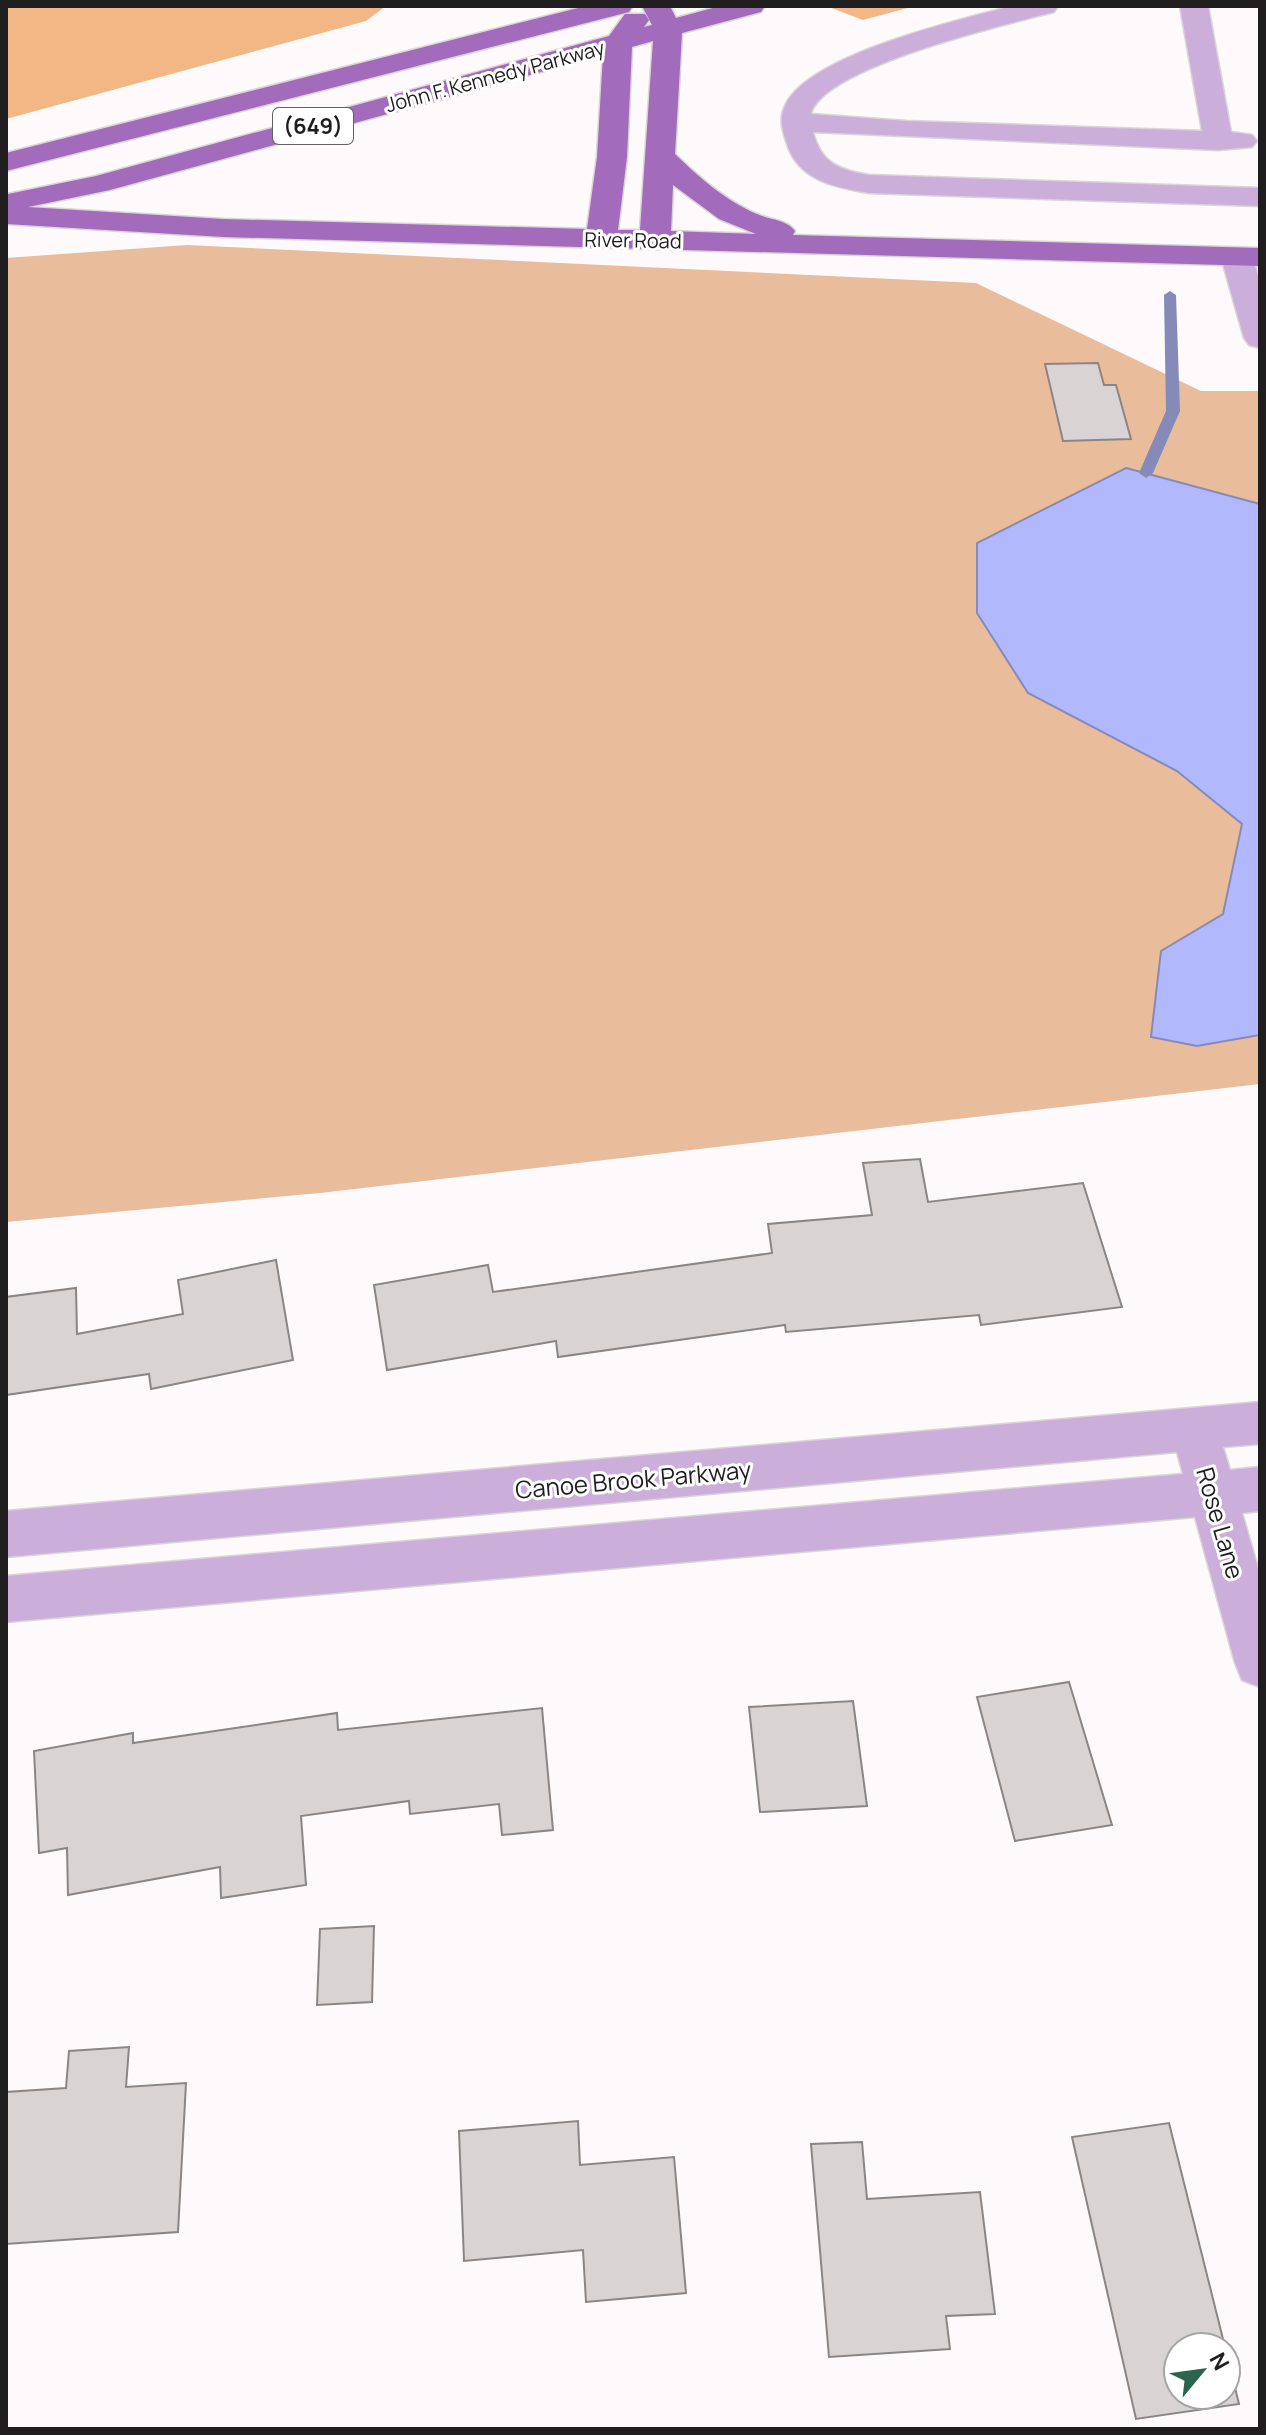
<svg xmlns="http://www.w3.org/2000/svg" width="1266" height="2435" viewBox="0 0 1266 2435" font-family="Manrope,sans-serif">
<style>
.green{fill:#e9bd9b}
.forest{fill:#f3b685}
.water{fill:#b1b9fc;stroke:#858ab9;stroke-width:2}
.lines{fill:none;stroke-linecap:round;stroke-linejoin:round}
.stream{fill:#858ab9;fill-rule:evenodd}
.building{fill:#d9d4d3;stroke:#8b8685;stroke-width:2}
.minor-casing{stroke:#dad6d8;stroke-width:3}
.major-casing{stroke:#dad6d8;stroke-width:3}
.minor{fill:#ccaedb;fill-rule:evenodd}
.major{fill:#a26bbc;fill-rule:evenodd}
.labels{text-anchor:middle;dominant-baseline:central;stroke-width:6;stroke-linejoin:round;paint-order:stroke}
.far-street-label{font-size:20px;fill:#1f1d1e;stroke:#fff}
.shield{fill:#fff;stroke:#626162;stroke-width:2}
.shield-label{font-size:22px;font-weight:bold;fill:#1f1d1e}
.street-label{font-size:24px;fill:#1f1d1e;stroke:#fff}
</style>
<rect width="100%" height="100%" fill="#fef9fb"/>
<path class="green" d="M187,245L976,283L1201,391H1260V1084L320,1193L6,1222V258Z"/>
<g class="forest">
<path d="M6,6H386L366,21L6,119Z"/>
<path d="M832,6H915L863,20L829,7Z"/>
</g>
<path class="water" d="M1126,468L1260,504V1035L1197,1046L1151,1037L1161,951L1223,914L1242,824L1177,771L1028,693L977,613V543Z"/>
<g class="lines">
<path class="stream" d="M1170,291L1176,295L1180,411L1153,473L1146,478L1139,473L1166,411L1164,295Z"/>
</g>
<g class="building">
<path d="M1098,363L1104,385H1116L1131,439L1063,441L1045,364Z"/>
<path d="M920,1159L928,1202L1083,1183L1122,1307L981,1325L979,1315L786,1332L785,1325L558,1357L556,1341L387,1370L374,1285L488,1265L493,1292L772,1253L768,1224L872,1215L863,1163Z"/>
<path d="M276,1260L293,1360L151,1389L149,1374L6,1395V1297L76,1288L77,1334L183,1314L178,1280Z"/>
<path d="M1069,1682L1112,1825L1015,1841L977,1697Z"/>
<path d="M853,1701L867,1806L760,1812L749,1707Z"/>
<path d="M542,1708L553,1830L502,1835L499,1804L410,1814L409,1801L301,1816L306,1885L221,1898L220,1867L68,1895L67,1848L39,1853L34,1751L133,1733V1743L337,1713L338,1730Z"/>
<path d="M374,1926L372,2002L317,2005L320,1929Z"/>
<path d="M129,2047L126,2087L186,2083L178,2232L6,2244V2092L66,2088L69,2051Z"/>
<path d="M578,2121L580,2165L674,2157L686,2293L586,2302L583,2250L464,2261L459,2131Z"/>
<path d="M1169,2123L1225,2347H1178V2395H1226V2351L1239,2404L1136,2419L1072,2137Z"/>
<path d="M862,2142L867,2199L980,2192L995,2314L946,2316L950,2349L829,2357L811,2144Z"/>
</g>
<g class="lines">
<g class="minor-casing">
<g id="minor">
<path d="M1012,6H1058L1054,12C1008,24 822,67 811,114L906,121L1202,131L1180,6H1208L1231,132L1252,135L1257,141L1252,147L1218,150L813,132C821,163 839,170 869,175L1260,188V206L869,193C833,187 797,180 786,141C782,129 779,118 785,106C807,55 959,20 1012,6Z"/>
<path d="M1236,248L1247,250C1266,278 1260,316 1260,348L1249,345L1244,338L1221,257L1225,250Z"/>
<path d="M1260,1402V1444L1223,1447L1230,1470L1260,1467V1511L1242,1513L1260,1575V1687L1242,1680L1235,1663L1195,1517L6,1622V1576L1183,1474L1177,1452L6,1557V1511Z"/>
</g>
</g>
<g class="major-casing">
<g id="major">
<path d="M586,6H633L629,12L6,171V153Z"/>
<path d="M642,6H670L676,18L720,6H765L761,12L682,33L675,154C701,179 728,203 762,216C774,220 788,221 795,231L793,235L1260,248V266L223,237L6,224L8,194L96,176L609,36L625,14H645L649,20L644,27L652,25ZM653,41L640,230H618L627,157L632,47ZM603,55L597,157L587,229L223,219L28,207L110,190ZM673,185L719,219L756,234L671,231Z"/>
</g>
</g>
<use href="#minor" class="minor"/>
<use href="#major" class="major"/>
</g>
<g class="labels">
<g class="far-street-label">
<text transform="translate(495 76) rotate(-15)">John F. Kennedy Parkway</text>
<text transform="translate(633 240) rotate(1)">River Road</text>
</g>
<rect class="shield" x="273" y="108" width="80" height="36" rx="6"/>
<g class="shield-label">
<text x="313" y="126">(649)</text>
</g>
<g class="street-label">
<text transform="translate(633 1479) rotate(-5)">Canoe Brook Parkway</text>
<text transform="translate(1221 1523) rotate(74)">Rose Lane</text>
</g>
</g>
<rect width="1266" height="2435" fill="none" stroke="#1f1d1e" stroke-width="16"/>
<g transform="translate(1202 2371) rotate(61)"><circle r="38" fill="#ffffff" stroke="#a5a5a5" stroke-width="2"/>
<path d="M0-6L14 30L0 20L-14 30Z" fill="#2c654e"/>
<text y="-12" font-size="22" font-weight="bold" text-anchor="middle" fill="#1f1d1e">N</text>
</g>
</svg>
